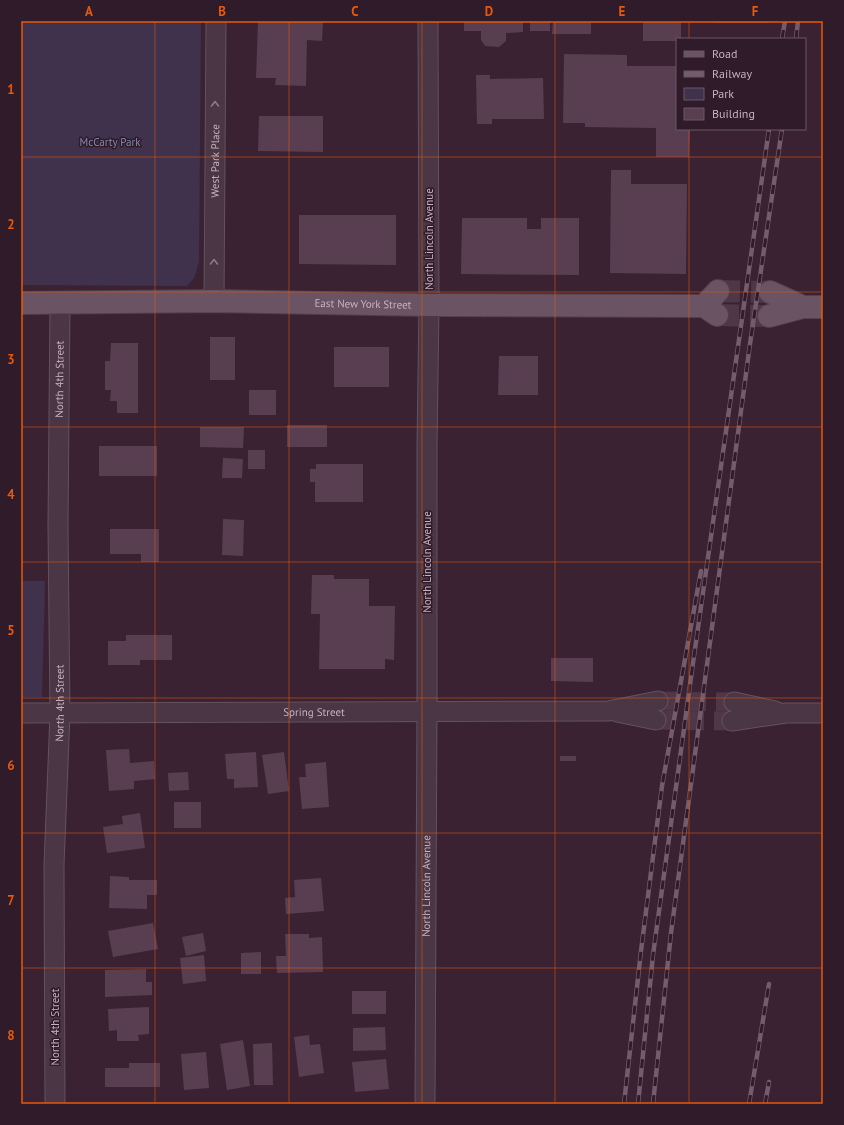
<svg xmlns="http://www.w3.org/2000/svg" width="844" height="1125" viewBox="0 0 844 1125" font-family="'PT Sans',sans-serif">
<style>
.green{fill:#40314c}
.building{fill:#593e52}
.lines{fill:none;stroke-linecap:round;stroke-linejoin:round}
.minor-tunnel{stroke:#4f3748;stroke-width:19;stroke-dasharray:19 10;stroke-linecap:butt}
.major-tunnel{stroke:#4f3748;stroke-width:22;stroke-dasharray:22 11;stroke-linecap:butt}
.minor-casing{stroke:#65515f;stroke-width:21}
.major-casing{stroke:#533f4d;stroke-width:24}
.minor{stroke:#4a3644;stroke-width:19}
.major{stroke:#6a5464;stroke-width:22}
.rail-casing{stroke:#745c6d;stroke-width:4.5}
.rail{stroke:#2f1b29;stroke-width:3;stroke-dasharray:9;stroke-linecap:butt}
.oneway{stroke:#8e7a88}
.grid{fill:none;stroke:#e8590c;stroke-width:1;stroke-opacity:0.55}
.labels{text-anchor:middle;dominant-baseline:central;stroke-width:3;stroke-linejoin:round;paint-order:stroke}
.park-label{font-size:11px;fill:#8689ac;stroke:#2f1b29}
.street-label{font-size:11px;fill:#c6b1bf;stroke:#2f1b29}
.neatline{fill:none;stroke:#e8590c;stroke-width:1.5}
.grid-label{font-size:13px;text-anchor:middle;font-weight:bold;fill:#e8590c}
</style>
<rect width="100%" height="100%" fill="#3a2233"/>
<g class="green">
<path d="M21,21H201L199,262L194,278L187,286L21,285Z"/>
<path d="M21,581H45L42,697H21Z"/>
</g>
<g class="building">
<path d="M258,21H323L322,41L307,40L306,86L275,85L276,78H256Z"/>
<path d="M464,21H523V32L506,33V41L499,47L485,46L481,40V31H464Z"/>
<rect x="530" y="21" width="20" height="10"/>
<path d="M553,21H591V34H552Z"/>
<path d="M643,21H681V39H677V41H643Z"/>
<rect x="714" y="21" width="54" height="2"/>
<path d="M564,54L627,55V66H677V129H690L689,157H656V128L585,127V123H563Z"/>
<path d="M476,75H490V79L543,78L544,119H492V124H477Z"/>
<path d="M259,116H323V152L258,151Z"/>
<path d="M611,170H631V184H687L686,274L610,273Z"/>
<path d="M299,215H396V265L299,264Z"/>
<path d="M462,218H527V229H541V218H579V275L461,274Z"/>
<rect x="210" y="337" width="25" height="43"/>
<path d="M111,343H138V413H117V401H110L111,390H105V361H110Z"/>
<rect x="334" y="347" width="55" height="40"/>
<path d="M499,356H538V395H498Z"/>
<rect x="249" y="390" width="27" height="25"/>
<rect x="287" y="425" width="40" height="22"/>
<path d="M200,427H244L243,448L200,447Z"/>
<rect x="99" y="446" width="58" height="30"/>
<rect x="248" y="450" width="17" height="19"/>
<path d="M223,458L243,459L242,478H222Z"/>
<path d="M316,464H363V502H315V482H310V469H316Z"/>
<path d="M223,519L244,520L243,556L222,555Z"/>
<path d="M110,529H159V562H141V554H110Z"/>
<path d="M312,575H334V579H369V606H395L394,660L385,659V669H319L320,614H311Z"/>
<path d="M126,635H172V660H140V665H108V641H126Z"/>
<path d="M551,658H593V682L551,681Z"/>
<path d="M129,749L130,763L154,761L155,779L134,781V789L109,791L106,750Z"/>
<path d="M256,752L258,787L234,788V779H227L225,754Z"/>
<path d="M284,752L289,791L268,794L262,755Z"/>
<rect x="560" y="756" width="16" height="5"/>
<path d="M326,762L329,807L302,809L299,777H306L305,764Z"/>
<path d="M188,772L189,790L169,791L168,773Z"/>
<rect x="174" y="802" width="27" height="26"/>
<path d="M140,813L145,848L107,853L103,827L123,824L122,816Z"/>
<path d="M110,876L129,877V880H157V895H147V909L109,908Z"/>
<path d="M321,878L324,911L286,914L285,898L295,897L294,880Z"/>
<path d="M153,923L158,949L113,957L108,931Z"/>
<path d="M203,933L206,951L186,956L182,937Z"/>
<path d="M285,934H309V938L322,937L323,972L277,973L276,956H286Z"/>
<path d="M261,952V974H241V953Z"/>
<path d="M204,955L206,981L183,984L180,958Z"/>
<path d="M146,969V982H152V995L105,997V970Z"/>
<rect x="352" y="991" width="34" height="23"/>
<path d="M149,1007V1034L138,1035L139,1041H117V1030L109,1031L108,1009Z"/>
<path d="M385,1027L386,1050L353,1051V1028Z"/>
<path d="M309,1035L310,1045L320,1044L324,1073L299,1077L294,1037Z"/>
<path d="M243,1040L250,1086L227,1090L220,1044Z"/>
<path d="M272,1043L273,1085H254L253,1044Z"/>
<path d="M206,1052L209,1088L184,1090L181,1054Z"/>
<path d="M386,1059L389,1089L355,1092L352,1062Z"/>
<path d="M129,1063H160V1087H105V1068H129Z"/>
</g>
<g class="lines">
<g class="minor-tunnel">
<path d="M658,701L734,702"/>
<path d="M656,720L732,721"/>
</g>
<g class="major-tunnel">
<path d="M718,291L770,292"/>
<path d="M717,315L769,316"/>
</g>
<g class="minor-casing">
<g id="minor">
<path id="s1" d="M214,301L216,21"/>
<path d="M734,702L775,711"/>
<path d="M617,712L656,720"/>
<path id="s2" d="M21,713L608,711L658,701"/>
<path d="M732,721L786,713H823"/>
<path id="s3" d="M55,1104L54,865L60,714L58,526L60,303"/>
<path id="s4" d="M425,1104L427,711V446L429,305L428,21"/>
</g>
</g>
<g class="major-casing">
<g id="major">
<path d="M770,292L803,307"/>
<path id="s5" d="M21,303L214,301L429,305L704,306L717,315"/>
<path d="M704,306L718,291"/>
<path d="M769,316L803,307H823"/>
</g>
</g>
<use href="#minor" class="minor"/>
<use href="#major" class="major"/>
<g class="rail-casing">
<g id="rail">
<path d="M782,39L785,21"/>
<path d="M796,39L798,21"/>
<path d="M624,1104L641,951L662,786L701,571"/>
<path d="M638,1104L653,955L693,663L769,129"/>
<path d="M653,1104L671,933L750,344L782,129"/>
<path d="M749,1104L769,984"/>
<path d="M765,1104L769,1082"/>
</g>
</g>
<use href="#rail" class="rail"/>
</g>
<defs><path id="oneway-chevron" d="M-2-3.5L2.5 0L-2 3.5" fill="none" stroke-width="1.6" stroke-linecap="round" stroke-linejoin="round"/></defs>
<g class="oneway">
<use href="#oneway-chevron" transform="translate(215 104) rotate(-90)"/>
<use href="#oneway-chevron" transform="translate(214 262) rotate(-90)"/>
</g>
<path class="grid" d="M155,21V1104M289,21V1104M422,21V1104M555,21V1104M689,21V39M689,129V1104M21,157H823M21,292H823M21,427H823M21,562H823M21,698H823M21,833H823M21,968H823"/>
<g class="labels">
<g class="park-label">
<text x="110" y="142">McCarty Park</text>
</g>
<g class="street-label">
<text stroke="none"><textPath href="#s1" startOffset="140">West Park Place</textPath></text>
<text transform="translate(429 239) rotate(-90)">North Lincoln Avenue</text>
<text stroke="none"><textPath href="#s5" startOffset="342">East New York Street</textPath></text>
<text stroke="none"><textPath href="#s3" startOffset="725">North 4th Street</textPath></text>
<text transform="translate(427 562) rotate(-90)">North Lincoln Avenue</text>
<text stroke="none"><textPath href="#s3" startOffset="401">North 4th Street</textPath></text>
<text stroke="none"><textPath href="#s2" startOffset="293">Spring Street</textPath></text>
<text stroke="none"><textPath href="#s4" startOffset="218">North Lincoln Avenue</textPath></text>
<text transform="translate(55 1027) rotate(-90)">North 4th Street</text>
</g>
</g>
<rect width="844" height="1125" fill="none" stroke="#2f1b29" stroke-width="44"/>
<rect x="676" y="38" width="130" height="92" fill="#2f1b29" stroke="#6b5765"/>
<rect x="684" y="51" width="20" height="6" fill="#6a5464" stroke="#6b5765"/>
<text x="712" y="58" font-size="12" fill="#c6b1bf">Road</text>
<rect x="684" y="71" width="20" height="6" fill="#745c6d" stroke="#6b5765"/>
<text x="712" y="78" font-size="12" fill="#c6b1bf">Railway</text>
<rect x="684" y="88" width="20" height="12" fill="#40314c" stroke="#6b5765"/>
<text x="712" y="98" font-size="12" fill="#c6b1bf">Park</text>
<rect x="684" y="108" width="20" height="12" fill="#593e52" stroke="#6b5765"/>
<text x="712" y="118" font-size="12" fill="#c6b1bf">Building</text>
<rect x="22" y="22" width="800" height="1081" class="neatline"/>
<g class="grid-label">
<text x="89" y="16">A</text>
<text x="222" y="16">B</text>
<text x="355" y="16">C</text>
<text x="489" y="16">D</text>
<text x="622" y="16">E</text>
<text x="755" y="16">F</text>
<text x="11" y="94">1</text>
<text x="11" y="229">2</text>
<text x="11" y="364">3</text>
<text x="11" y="499">4</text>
<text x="11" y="635">5</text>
<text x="11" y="770">6</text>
<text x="11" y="905">7</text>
<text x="11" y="1040">8</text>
</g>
</svg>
